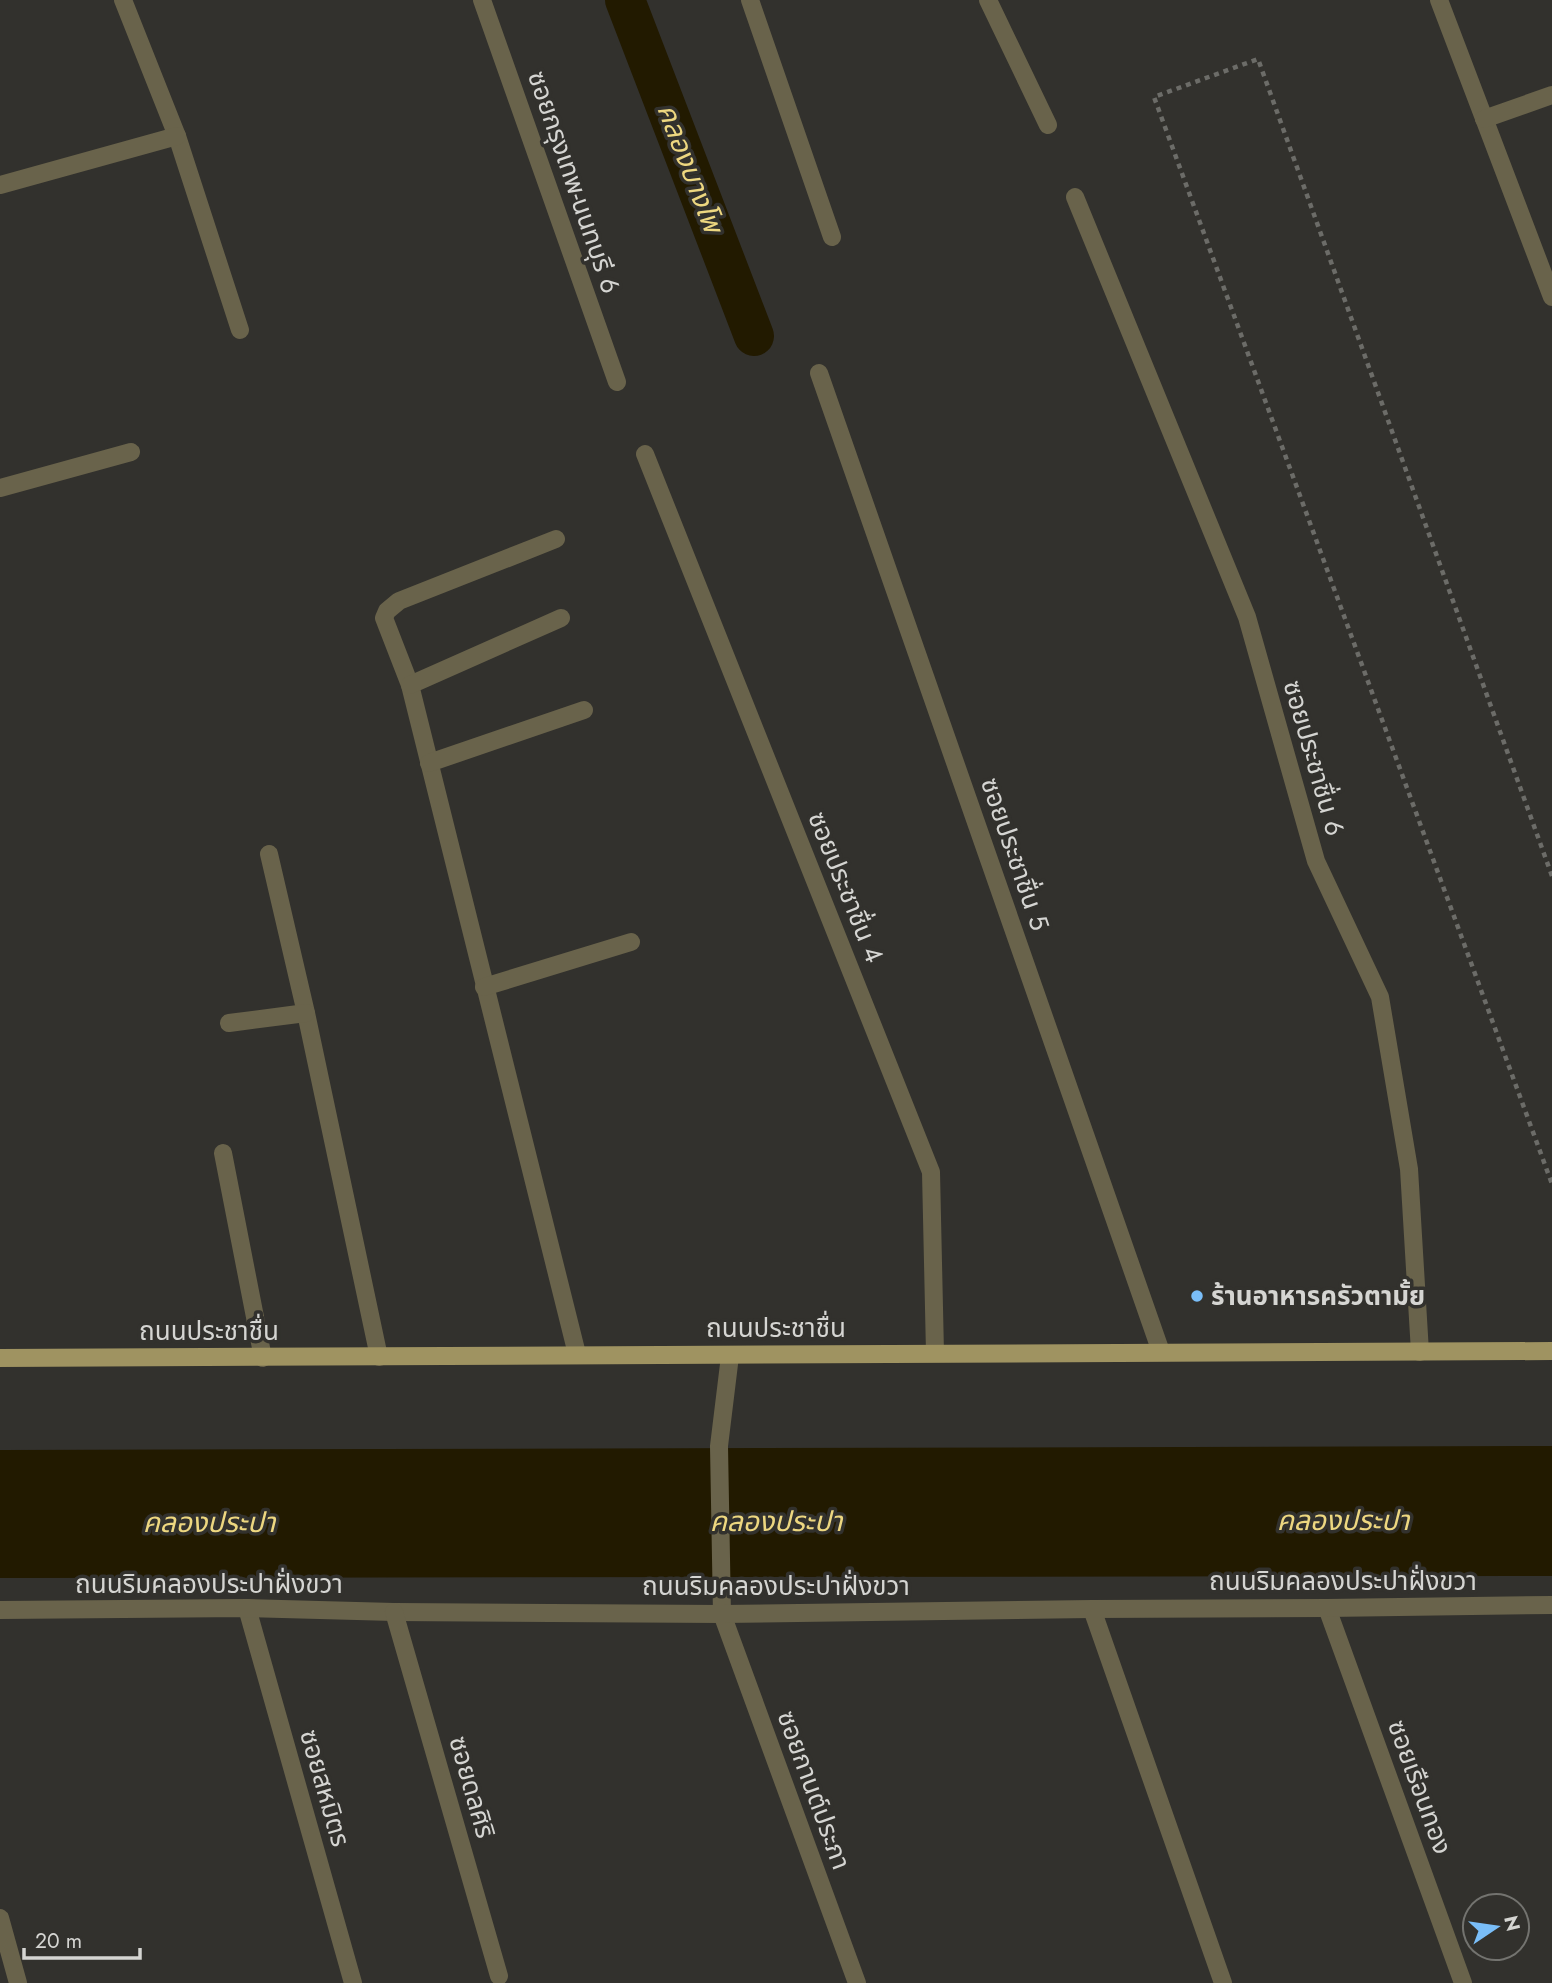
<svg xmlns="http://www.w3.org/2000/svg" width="1552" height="1983" viewBox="0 0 1552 1983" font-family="Jost,'Noto Sans Thai',sans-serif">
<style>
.water{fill:#221a00}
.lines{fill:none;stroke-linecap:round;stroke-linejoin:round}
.canal{stroke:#221a00;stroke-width:40}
.path{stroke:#6c6c68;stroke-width:4.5;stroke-dasharray:5 5;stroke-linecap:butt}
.minor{stroke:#69634b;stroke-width:18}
.major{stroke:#9f9361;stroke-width:18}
.poi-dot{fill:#7abef8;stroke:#32312d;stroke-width:2.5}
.labels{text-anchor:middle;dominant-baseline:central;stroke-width:7;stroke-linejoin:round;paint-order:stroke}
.street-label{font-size:26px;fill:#d5d5d2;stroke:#32312d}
.poi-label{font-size:26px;font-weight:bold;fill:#d5d5d2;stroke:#32312d;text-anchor:start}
.water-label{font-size:28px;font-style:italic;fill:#edd780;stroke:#32312d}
</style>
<rect width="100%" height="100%" fill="#32312d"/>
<path class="water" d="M1552,1446V1576L0,1578V1450Z"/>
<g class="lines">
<path class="canal" d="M625,0L754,336"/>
<path class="path" d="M1552,876L1258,59L1154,97L1552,1184"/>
<g class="minor">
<path d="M123,0L177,136L240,330"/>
<path d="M482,0L617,382"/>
<path d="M750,0L832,237"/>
<path d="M988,0L1048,125"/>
<path d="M1439,0L1552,297"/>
<path d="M1484,119L1552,95"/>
<path d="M0,185L177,136"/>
<path d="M1075,197L1247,617L1316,861L1380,997L1409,1169L1420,1352"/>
<path d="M819,373L1161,1352"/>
<path d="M645,454L931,1172L935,1353"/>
<path d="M0,488L131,452"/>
<path d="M556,539L399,601L387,611L384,618L410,685L577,1354"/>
<path d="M410,685L561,618"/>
<path d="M429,763L584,710"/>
<path d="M269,854L306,1013L379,1357"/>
<path d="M484,987L631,942"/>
<path d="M229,1023L306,1013"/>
<path d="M223,1153L263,1358"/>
<path d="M730,1356L719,1446L722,1614L857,1983"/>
<path d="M247,1608L353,1983"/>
<path d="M1327,1608L1463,1983"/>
<path d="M1092,1609L1223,1983"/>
<path d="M0,1610L247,1608L394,1612L722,1614L1092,1609L1327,1608L1552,1605"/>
<path d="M394,1612L499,1976"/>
<path d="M0,1918L18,1983"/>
</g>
<path class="major" d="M0,1358L1552,1351"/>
</g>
<circle class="poi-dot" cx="1197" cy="1296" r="7"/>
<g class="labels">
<g class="street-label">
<text transform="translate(574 182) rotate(71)">ซอยกรุงเทพ-นนทบุรี 6</text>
<text transform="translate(1314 758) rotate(74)">ซอยประชาชื่น 6</text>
<text transform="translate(1015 854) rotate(71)">ซอยประชาชื่น 5</text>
<text transform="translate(846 887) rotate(68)">ซอยประชาชื่น 4</text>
<text x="776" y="1328">ถนนประชาชื่น</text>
<text x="209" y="1331">ถนนประชาชื่น</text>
<text x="1343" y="1581">ถนนริมคลองประปาฝั่งขวา</text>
<text x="209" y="1584">ถนนริมคลองประปาฝั่งขวา</text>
<text x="776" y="1586">ถนนริมคลองประปาฝั่งขวา</text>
<text transform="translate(472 1787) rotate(74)">ซอยดลศิริ</text>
<text transform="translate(1420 1787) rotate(70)">ซอยเรือนทอง</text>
<text transform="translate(325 1788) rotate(74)">ซอยสหมิตร</text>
<text transform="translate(814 1790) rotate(70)">ซอยกานต์ประภา</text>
</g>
<g class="poi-label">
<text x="1211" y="1296">ร้านอาหารครัวตามั้ย</text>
</g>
<g class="water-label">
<text transform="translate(690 168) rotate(69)">คลองบางโพ</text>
<text x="1343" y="1520">คลองประปา</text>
<text x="776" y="1521">คลองประปา</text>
<text x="209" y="1522">คลองประปา</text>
</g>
</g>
<g transform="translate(1496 1927) rotate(77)"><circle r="33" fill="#32312d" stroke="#73736f" stroke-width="2"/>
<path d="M0-5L12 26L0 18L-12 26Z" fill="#7abef8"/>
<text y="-10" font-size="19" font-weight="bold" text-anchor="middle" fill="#d5d5d2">N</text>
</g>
<path d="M24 1948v10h116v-10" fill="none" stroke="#d5d5d2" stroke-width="3.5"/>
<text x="35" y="1948" font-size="21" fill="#d5d5d2" stroke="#32312d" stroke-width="5" paint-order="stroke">20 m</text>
</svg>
